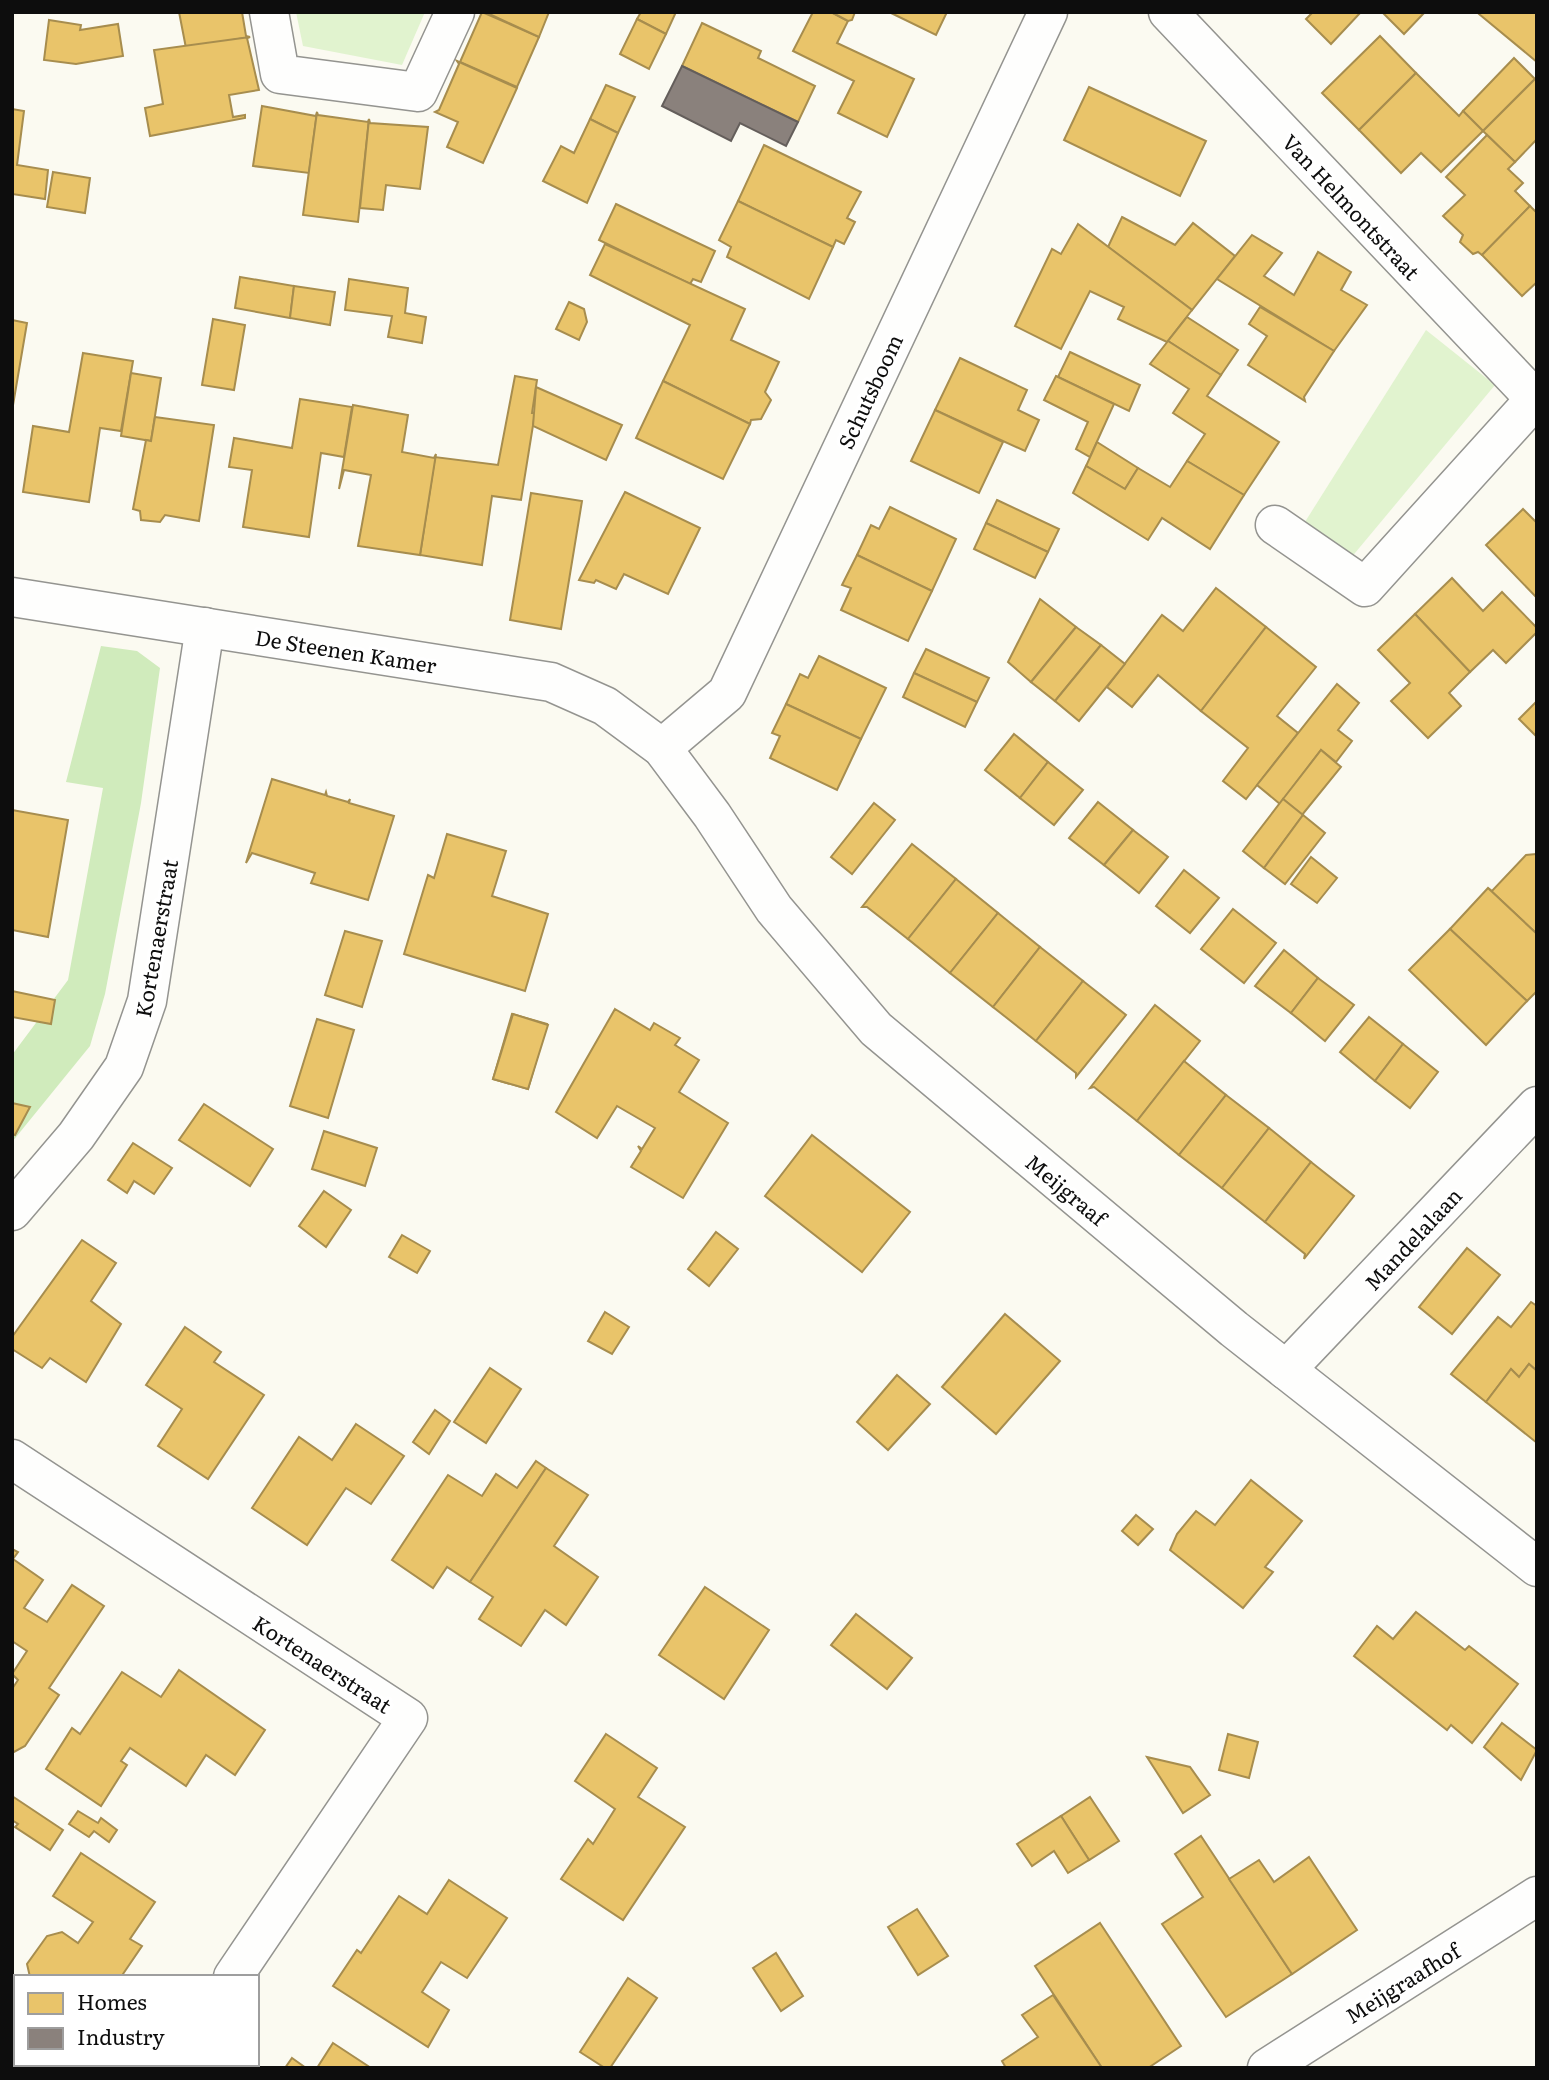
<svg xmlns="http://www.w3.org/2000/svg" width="1549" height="2080" viewBox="0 0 1549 2080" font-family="Literata,serif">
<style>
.green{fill:#e1f3cf}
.forest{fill:#d0ebbc}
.homes{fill:#e9c46a;stroke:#a78d4e;stroke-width:2}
.industry{fill:#8a817c;stroke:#645e5b;stroke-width:2}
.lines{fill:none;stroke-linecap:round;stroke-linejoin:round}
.minor-casing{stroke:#949490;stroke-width:41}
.minor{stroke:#fefefd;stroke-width:38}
.labels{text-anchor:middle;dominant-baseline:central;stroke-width:7;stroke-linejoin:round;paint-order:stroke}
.street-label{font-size:21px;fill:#0d0d0d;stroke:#fff}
</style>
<rect width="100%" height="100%" fill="#fbfaf1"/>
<g class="green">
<path d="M296,12H425L402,65L303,46Z"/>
<path d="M1426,330L1495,385L1340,571L1298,533Z"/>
</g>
<path class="forest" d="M101,646L137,651L160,668L141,803L105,994L90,1046L12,1142V1055L68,980L103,788L66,782Z"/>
<g class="homes">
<path d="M179,12H242L246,36L250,37L186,48Z"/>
<path d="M482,12L539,37L517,87L460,62Z"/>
<path d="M485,12H549L539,37Z"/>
<path d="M641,12H676L666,34L637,19Z"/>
<path d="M813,12H831L848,21L837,43L914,79L887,137L838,113L854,81L793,51Z"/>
<path d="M831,12H855L852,20L848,21Z"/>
<path d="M889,12H947L936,35Z"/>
<path d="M1313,12H1361L1331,44L1306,19Z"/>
<path d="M1382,12H1425L1404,34Z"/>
<path d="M1477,12H1537V62L1479,14Z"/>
<path d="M637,19L666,34L649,69L620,54Z"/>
<path d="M49,20L81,25L80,30L118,24L123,56L76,64L44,60Z"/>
<path d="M702,23L761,51L758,58L815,86L798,122L682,66Z"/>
<path d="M1380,36L1416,73L1359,130L1322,93Z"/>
<path d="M250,37L247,38L259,90L229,95L233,117L245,115V118L150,136L145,108L163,104L154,50Z"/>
<path d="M1514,58L1535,79L1483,131L1463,111Z"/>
<path d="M457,61L517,88L483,163L447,147L458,122L435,112L439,110L459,64Z"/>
<path d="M1416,73L1459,116L1463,111L1483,131L1441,172L1421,153L1401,173L1359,130Z"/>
<path d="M1537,77V139L1515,162L1483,131Z"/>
<path d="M606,85L635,97L618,133L590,119Z"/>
<path d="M1089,87L1206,141L1180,196L1064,140Z"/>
<path d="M262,106L316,116L317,112L309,173L253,166Z"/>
<path d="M12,109L24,111L17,165L48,170L45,199L12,194Z"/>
<path d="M317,112L318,115L368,122L369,119L358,222L303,215Z"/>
<path d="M369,119L370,123L428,127L420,189L386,185L383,210L360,208Z"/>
<path d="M590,119L618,133L587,203L543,181L561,146L574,153Z"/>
<path d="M1487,135L1515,162L1508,169L1523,183L1515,191L1530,206L1482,255L1478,252L1473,254L1460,242L1463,235L1443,216L1465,195L1446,177Z"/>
<path d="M764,145L861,192L847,218L855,222L844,244L836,240L833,247L738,201Z"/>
<path d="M53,172L90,178L85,213L47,207Z"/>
<path d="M738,201L833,247L809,299L727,257L731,247L719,240Z"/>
<path d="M616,204L715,251L701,282L693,279L690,284L599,240Z"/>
<path d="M1530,206L1537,213V282L1522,296L1482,255Z"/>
<path d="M1122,217L1175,245L1193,223L1235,256L1192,310L1108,247Z"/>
<path d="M1078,224L1192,310L1167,342L1118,319L1124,307L1090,291L1061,349L1015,326L1052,249L1061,254Z"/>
<path d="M1252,235L1282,253L1264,276L1294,295L1318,252L1351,272L1341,290L1367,305L1334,351L1217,279Z"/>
<path d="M605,244L745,309L731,340L779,362L765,392L771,400L761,419L751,420L750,424L663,381L690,325L590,275Z"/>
<path d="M240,277L294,286L290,318L235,308Z"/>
<path d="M349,279L408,288L405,313L426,317L422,343L388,337L392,316L345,310Z"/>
<path d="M294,286L335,292L330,325L290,318Z"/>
<path d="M569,302L584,309L587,322L579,340L556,329Z"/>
<path d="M1260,307L1334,351L1304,397L1305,401L1248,365L1267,336L1249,324Z"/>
<path d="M1187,317L1238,350L1221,375L1168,341Z"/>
<path d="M213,319L245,325L234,390L202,385Z"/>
<path d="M12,320L27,323L12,411Z"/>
<path d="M1168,341L1221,375L1207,396L1279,442L1244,495L1187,461L1205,434L1173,413L1189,389L1150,364Z"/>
<path d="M1070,352L1140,385L1129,411L1058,377Z"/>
<path d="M83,353L133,361L121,431L100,428L89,502L23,492L33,426L69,432Z"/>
<path d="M960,358L1027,390L1018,410L1039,420L1025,451L935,410Z"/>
<path d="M131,373L161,378L151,441L121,436Z"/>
<path d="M515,376L537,380L532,413H535L521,500L492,496L482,565L420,555L435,457L498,465Z"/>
<path d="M1056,376L1114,404L1090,457L1076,449L1088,422L1044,400Z"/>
<path d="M663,381L750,424L723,479L636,438Z"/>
<path d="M536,387L622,425L606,460L533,426Z"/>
<path d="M300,399L352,407L344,457L321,453L309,537L243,527L252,470L229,467L234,438L292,448Z"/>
<path d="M353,405L408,415L402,452L434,458L436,454L420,555L358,546L371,475L344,470L339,489Z"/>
<path d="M935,410L1003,442L979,493L911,461Z"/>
<path d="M155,417L214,425L199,521L165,515L160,522L141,520L140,511L133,509L146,440L151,441Z"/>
<path d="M1097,442L1138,468L1125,489L1086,466Z"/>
<path d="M1187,461L1244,495L1210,549L1162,518L1148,540L1073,493L1086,466L1125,489L1138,468L1170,487Z"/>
<path d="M625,492L700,528L668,594L624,574L616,589L596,580L594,583L579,580Z"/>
<path d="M531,493L582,501L561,629L510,620Z"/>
<path d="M997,500L1059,529L1048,552L986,523Z"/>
<path d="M890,507L956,539L932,591L857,555L871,525L879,529Z"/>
<path d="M1523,509L1537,523V598L1486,545Z"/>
<path d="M986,523L1048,552L1035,578L974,549Z"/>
<path d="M857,555L932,591L908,641L841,610L851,588L842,585Z"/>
<path d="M1452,578L1483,611L1502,592L1537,628V632L1506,663L1493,650L1470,672L1415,614Z"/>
<path d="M1216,588L1266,627L1201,711L1158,675L1132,707L1107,687L1162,615L1183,631Z"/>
<path d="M1040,599L1076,627L1031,682L1008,662Z"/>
<path d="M1415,614L1470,672L1449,693L1461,706L1428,738L1391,701L1410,683L1378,650Z"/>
<path d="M1076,627L1101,645L1055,701L1031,682Z"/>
<path d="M1266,627L1316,667L1277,716L1298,733L1246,799L1223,781L1248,748L1201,711Z"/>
<path d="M1101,645L1125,664L1079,721L1055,701Z"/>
<path d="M926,649L989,678L977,702L914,673Z"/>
<path d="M819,656L886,688L861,739L786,704L800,674L808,678Z"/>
<path d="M914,673L977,702L965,727L903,697Z"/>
<path d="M1337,684L1359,703L1338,730L1352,741L1336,762L1321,750L1280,804L1257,785Z"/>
<path d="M1537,701V737L1519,719Z"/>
<path d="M786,704L861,739L837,790L770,758L780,736L772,733Z"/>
<path d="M1014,734L1048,762L1020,798L985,770Z"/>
<path d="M1321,750L1341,767L1302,815L1283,799Z"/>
<path d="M1048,762L1083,790L1054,825L1020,798Z"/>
<path d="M272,779L325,795L326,792L327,796L348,802L350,799L349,803L394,816L368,900L311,883L315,873L252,853L246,863Z"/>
<path d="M1283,799L1303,815L1264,868L1243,851Z"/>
<path d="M1098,802L1133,830L1104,865L1069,838Z"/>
<path d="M874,803L895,820L852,874L831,857Z"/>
<path d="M12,810L68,820L48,937L12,930Z"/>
<path d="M1303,815L1325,833L1285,884L1264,868Z"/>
<path d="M1133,830L1168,857L1139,893L1104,865Z"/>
<path d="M447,834L506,851L492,896L548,914L525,991L404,954L428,875L434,878Z"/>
<path d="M912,844L956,879L908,939L867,907H862Z"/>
<path d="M1536,854L1537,855V934L1488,888L1492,891L1526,855Z"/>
<path d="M1311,857L1337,878L1317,903L1291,884Z"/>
<path d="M1184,870L1219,898L1190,933L1156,906Z"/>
<path d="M956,879L998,913L950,973L908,939Z"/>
<path d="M1488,888L1537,934V991L1527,1001L1450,929Z"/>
<path d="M1233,909L1276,943L1244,983L1201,949Z"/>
<path d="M998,913L1040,947L993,1007L950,973Z"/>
<path d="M1450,929L1527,1001L1486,1045L1409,970Z"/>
<path d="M345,931L382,941L362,1007L325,995Z"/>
<path d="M1040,947L1083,981L1036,1041L993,1007Z"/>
<path d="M1284,950L1318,978L1291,1013L1255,986Z"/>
<path d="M1318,978L1354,1005L1325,1041L1291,1013Z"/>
<path d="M1083,981L1126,1015L1076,1077V1073L1036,1041Z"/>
<path d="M12,991L55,1000L51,1024L12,1017Z"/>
<path d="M1155,1005L1200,1041L1137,1121L1094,1087L1090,1088Z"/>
<path d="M615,1009L650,1030L654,1023L680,1038L675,1045L699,1060L679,1092L728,1123L683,1198L631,1167L641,1151L638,1146L642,1149L655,1128L617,1106L597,1138L556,1112Z"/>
<path d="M512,1014L547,1024L528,1089L493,1079Z"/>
<path d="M513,1014L548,1025L528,1089L493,1079Z"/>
<path d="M1369,1017L1403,1044L1375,1081L1340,1052Z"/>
<path d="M317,1019L354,1030L328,1118L290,1106Z"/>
<path d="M1403,1044L1438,1072L1410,1108L1375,1081Z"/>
<path d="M1184,1061L1226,1095L1179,1155L1137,1121Z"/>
<path d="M1226,1095L1269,1128L1222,1188L1179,1155Z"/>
<path d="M12,1103L30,1107L15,1135L12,1134Z"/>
<path d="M204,1104L273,1149L250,1186L179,1140Z"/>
<path d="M1269,1128L1311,1162L1265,1222L1222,1188Z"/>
<path d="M324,1131L377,1148L365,1186L312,1169Z"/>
<path d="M812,1135L910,1212L862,1272L765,1196Z"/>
<path d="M133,1143L172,1168L154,1194L134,1181L127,1193L108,1180Z"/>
<path d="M1311,1162L1354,1196L1304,1259L1305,1254L1265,1222Z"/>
<path d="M324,1191L351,1210L326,1247L299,1226Z"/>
<path d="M716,1232L738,1249L709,1286L688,1269Z"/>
<path d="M402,1235L430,1251L417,1273L389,1257Z"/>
<path d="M82,1240L116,1263L91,1301L121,1324L86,1382L50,1358L42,1368L12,1349V1337Z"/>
<path d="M1467,1248L1500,1275L1452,1334L1419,1307Z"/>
<path d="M1531,1302L1537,1306V1371L1529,1364L1519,1377L1511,1369L1486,1402L1451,1374L1498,1317L1511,1327Z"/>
<path d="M605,1312L629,1327L612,1354L588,1341Z"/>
<path d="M1005,1314L1060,1361L996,1434L942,1387Z"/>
<path d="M185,1327L221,1352L214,1362L264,1395L208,1479L158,1446L182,1409L146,1385Z"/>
<path d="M1529,1364L1537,1371V1443L1486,1402L1511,1369L1519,1377Z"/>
<path d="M490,1368L521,1389L486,1443L454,1422Z"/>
<path d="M897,1375L930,1404L888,1450L857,1422Z"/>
<path d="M435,1410L450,1421L429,1454L413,1442Z"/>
<path d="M356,1424L404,1456L371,1504L346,1488L307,1545L252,1508L299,1437L332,1460Z"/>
<path d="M536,1461L546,1468L470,1582L447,1567L433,1588L392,1560L448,1475L482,1496L496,1474L517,1488Z"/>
<path d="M546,1468L588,1495L554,1546L598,1577L566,1625L545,1610L521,1646L479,1619L493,1597L470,1582Z"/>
<path d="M1251,1480L1302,1521L1265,1567L1273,1572L1243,1608L1170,1550L1177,1534L1196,1511L1215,1525Z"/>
<path d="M1136,1515L1153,1529L1138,1545L1122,1531Z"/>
<path d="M12,1549L18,1552L13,1559L43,1580L24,1608L47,1622L72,1585L104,1606L49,1688L59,1695L25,1746L12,1753V1689L18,1680L12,1674L27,1651L12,1641Z"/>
<path d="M705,1587L769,1630L724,1699L659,1655Z"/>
<path d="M1416,1612L1465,1650L1469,1646L1518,1684L1472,1743L1451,1725L1447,1730L1354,1656L1377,1626L1393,1639Z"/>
<path d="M856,1614L912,1658L887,1689L831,1645Z"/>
<path d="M179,1670L265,1730L235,1775L206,1755L186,1786L130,1748L121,1761L127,1765L101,1806L46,1769L72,1728L80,1734L122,1672L161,1697Z"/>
<path d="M1502,1723L1537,1750L1521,1780L1484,1747Z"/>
<path d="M606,1734L657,1768L638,1797L685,1827L623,1920L561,1879L588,1839L593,1844L615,1809L575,1781Z"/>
<path d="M1228,1734L1258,1742L1249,1778L1219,1770Z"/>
<path d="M1147,1757L1190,1767L1210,1795L1183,1813Z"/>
<path d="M12,1796L63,1830L50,1850L15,1827L18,1824L12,1820Z"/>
<path d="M1090,1797L1119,1841L1089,1860L1061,1816Z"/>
<path d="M78,1811L98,1823L101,1818L117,1830L109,1842L94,1831L89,1837L69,1824Z"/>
<path d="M1061,1816L1089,1860L1068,1873L1054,1851L1032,1866L1017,1844Z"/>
<path d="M1201,1836L1292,1974L1226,2017L1162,1924L1203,1897L1175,1854Z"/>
<path d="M81,1853L155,1902L130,1939L142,1946L123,1974L127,1977H30L27,1964L47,1936L62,1932L78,1943L93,1922L53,1896Z"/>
<path d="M1309,1857L1357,1930L1292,1974L1229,1879L1259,1860L1274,1882Z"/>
<path d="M449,1880L507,1918L467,1978L441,1962L422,1992L449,2010L428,2047L333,1986L357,1950L361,1953L399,1896L427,1914Z"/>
<path d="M917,1909L948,1956L918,1975L888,1927Z"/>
<path d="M1100,1923L1181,2046L1148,2068H1102L1035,1966Z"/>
<path d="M776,1953L803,1996L781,2011L753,1968Z"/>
<path d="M628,1978L657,1998L610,2068H605L580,2052Z"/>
<path d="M1053,1995L1102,2068H1006L1002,2061L1038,2037L1022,2015Z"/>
<path d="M333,2043L371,2068H317Z"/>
<path d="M292,2058L306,2068H285Z"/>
</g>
<path class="industry" d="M682,66L798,122L786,146L740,123L731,141L662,106Z"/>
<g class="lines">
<g class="minor-casing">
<g id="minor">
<path d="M269,12L280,74L418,92L455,12"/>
<path d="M1168,12L1537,401"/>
<path d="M1275,525L1365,587L1537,397"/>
<path d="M12,597L551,682L605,706L662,748L712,815L774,909L876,1029L1234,1329L1537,1567"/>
<path d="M662,748L727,693L1048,12"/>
<path d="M12,1211L76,1136L124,1067L147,1001L205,627"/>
<path d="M1286,1370L1537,1106"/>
<path d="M12,1459L408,1718L233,1977"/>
<path d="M165,2068L168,2064"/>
<path d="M1267,2068L1537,1896"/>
</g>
</g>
<use href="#minor" class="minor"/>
</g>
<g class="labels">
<g class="street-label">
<text transform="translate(1352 206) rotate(47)">Van Helmontstraat</text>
<text transform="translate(869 391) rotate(-65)">Schutsboom</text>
<text transform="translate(346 650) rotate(9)">De Steenen Kamer</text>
<text transform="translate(155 938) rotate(-80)">Kortenaerstraat</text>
<text transform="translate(1067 1189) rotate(40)">Meijgraaf</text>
<text transform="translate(1412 1238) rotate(-47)">Mandelalaan</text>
<text transform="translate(323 1663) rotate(33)">Kortenaerstraat</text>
<text transform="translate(1402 1982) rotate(-32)">Meijgraafhof</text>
</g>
</g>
<rect width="1549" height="2080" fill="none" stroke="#0d0d0d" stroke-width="28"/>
<rect x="14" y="1975" width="245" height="91" fill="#ffffff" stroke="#9e9e9e" stroke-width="2"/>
<rect x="28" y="1993" width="35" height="21" fill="#e9c46a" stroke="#9e9e9e" stroke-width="2"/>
<text x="77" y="2010" font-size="21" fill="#0d0d0d">Homes</text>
<rect x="28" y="2028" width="35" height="21" fill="#8a817c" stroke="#9e9e9e" stroke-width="2"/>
<text x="77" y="2045" font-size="21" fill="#0d0d0d">Industry</text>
</svg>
